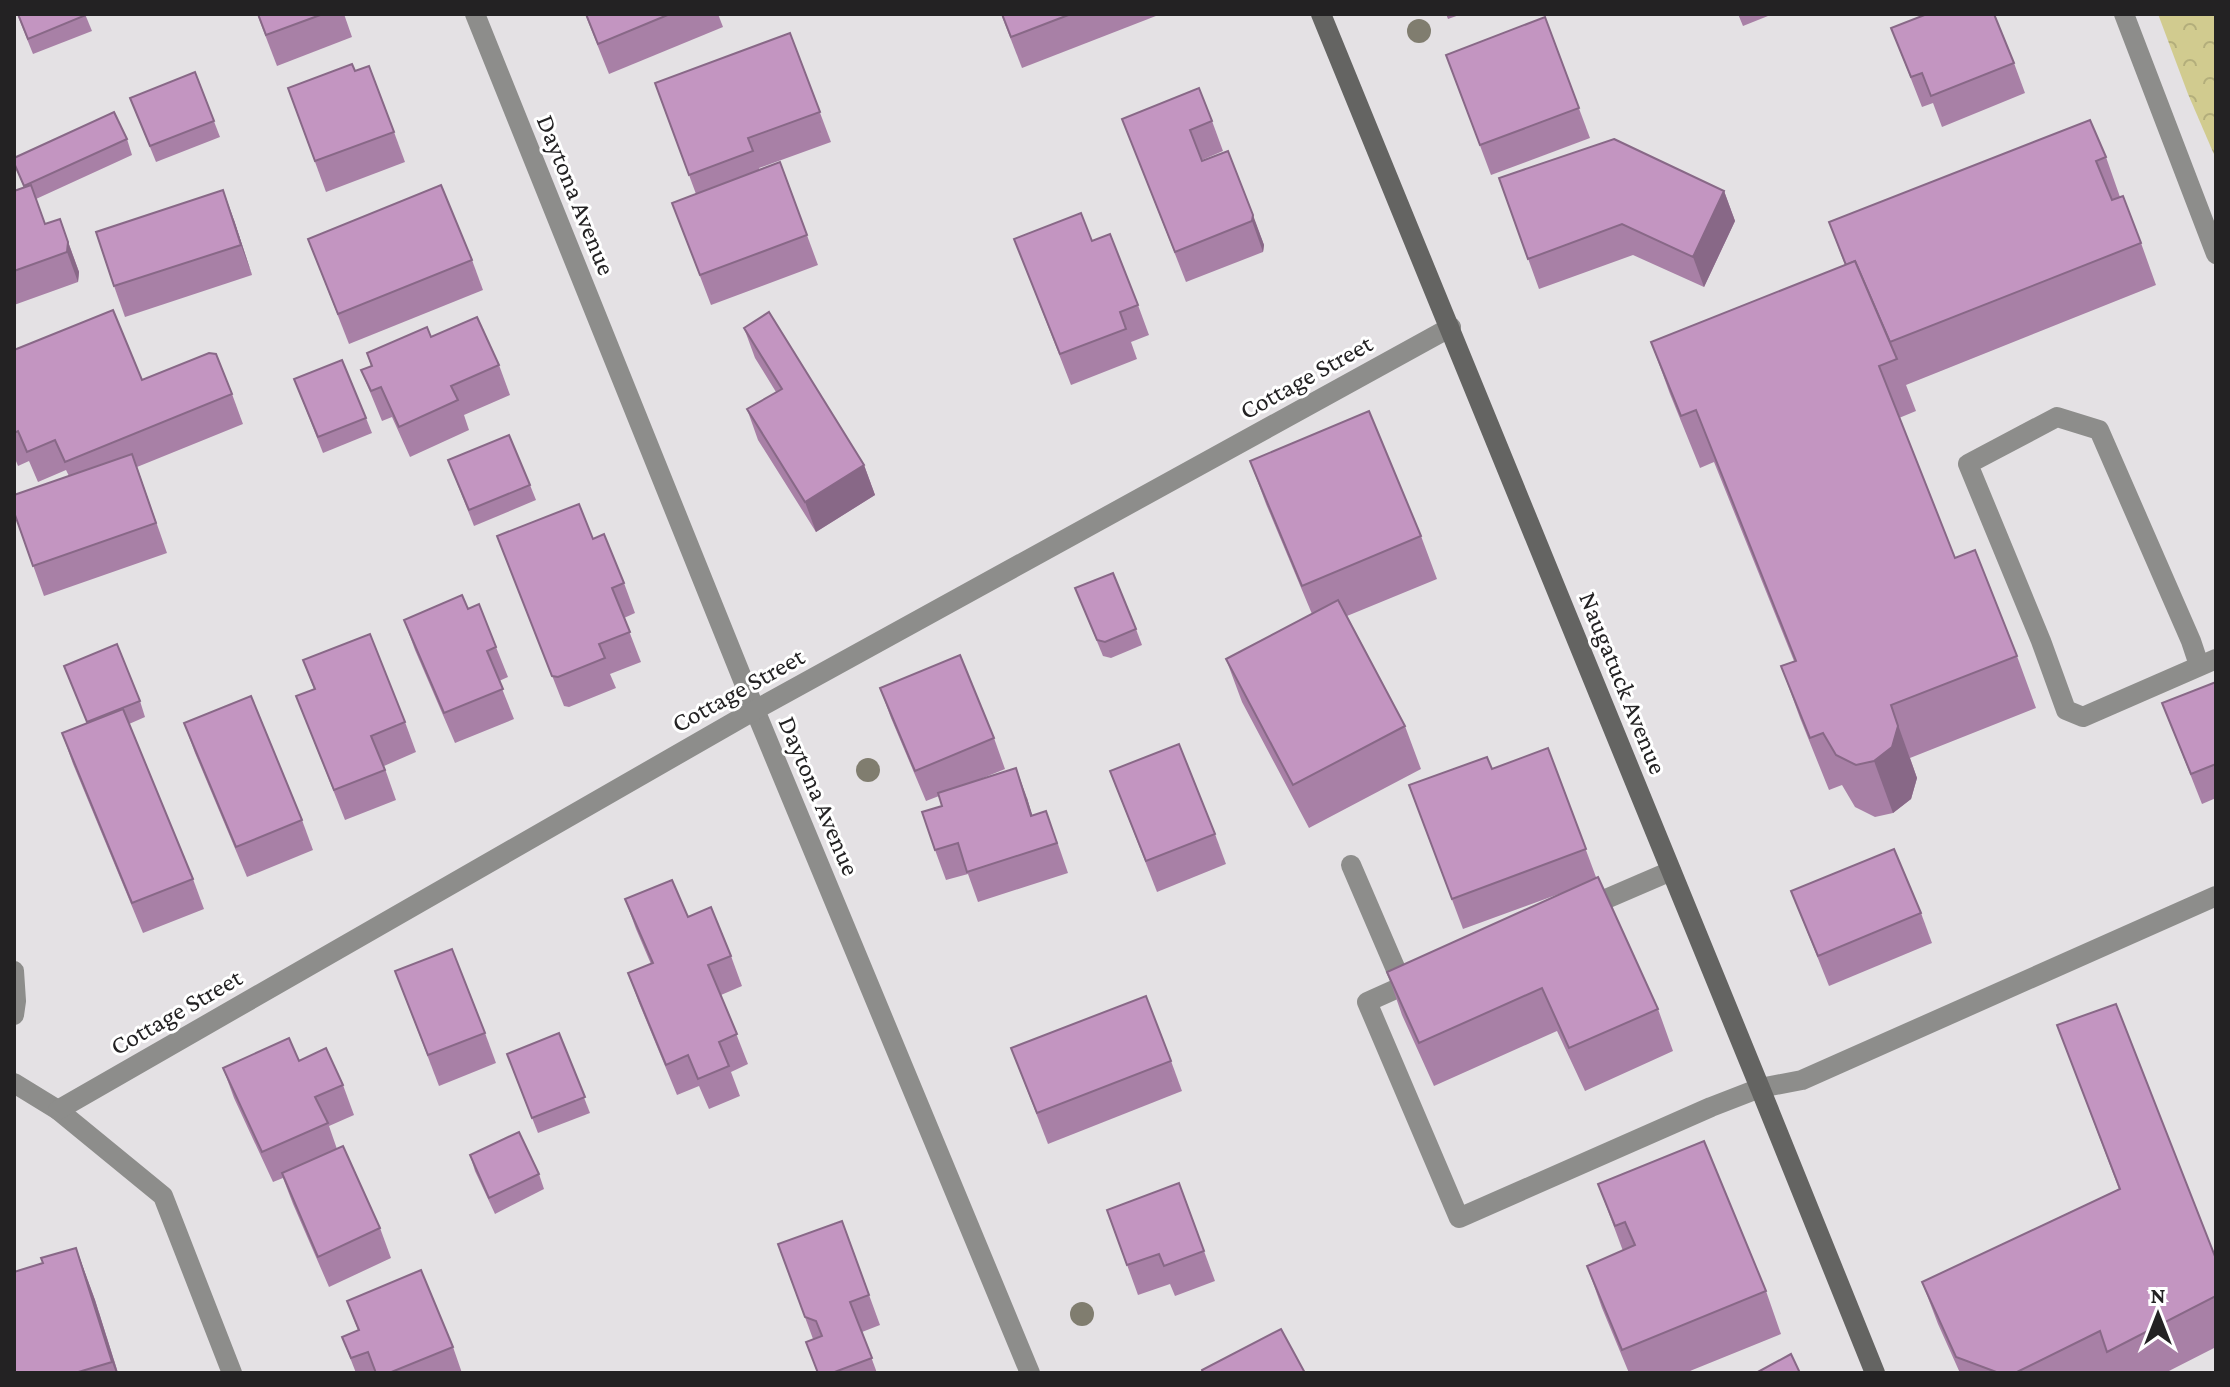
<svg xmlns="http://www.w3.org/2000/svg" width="2230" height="1387" viewBox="0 0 2230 1387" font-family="'Crimson Pro',serif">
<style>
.park{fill:url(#park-crowns)}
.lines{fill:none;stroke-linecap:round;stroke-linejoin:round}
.service{stroke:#8d8d8b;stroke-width:20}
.minor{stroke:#8d8d8b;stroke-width:20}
.secondary{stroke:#646462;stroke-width:20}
.tree{fill:#807d6f}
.wall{fill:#a880a6}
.shaded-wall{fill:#886887}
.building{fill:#c395c1;stroke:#886887;stroke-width:2}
.labels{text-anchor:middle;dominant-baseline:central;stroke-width:6;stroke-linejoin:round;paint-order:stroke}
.street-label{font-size:26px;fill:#232223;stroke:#fff}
</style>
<defs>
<pattern id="park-crowns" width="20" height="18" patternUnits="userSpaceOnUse" patternTransform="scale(2)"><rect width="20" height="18" fill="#d1cb8f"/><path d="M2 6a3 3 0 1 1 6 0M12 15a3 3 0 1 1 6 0" fill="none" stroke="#b3ae7b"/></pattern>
</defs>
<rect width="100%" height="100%" fill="#e4e1e4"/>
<path class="park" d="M2158,14H2216V159L2188,94Z"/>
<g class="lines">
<g class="service">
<path d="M2199,665L2191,641L2099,430L2057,417L1968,464L2041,641L2066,710L2083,717L2216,659"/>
<path d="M1351,865L1403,986"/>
<path d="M1585,908L1671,871"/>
<path d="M1416,980L1367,1002L1459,1218L1711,1107L1760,1088L1802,1080L2216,896"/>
</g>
<g class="minor">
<path d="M475,14L755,710L1030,1373"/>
<path d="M2124,14L2216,254"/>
<path d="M14,971L16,1001L14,1015"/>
<path d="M14,1083L58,1110L163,1196L232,1373"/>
<path d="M58,1110L755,710L1451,327"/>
</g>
<path class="secondary" d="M1321,14L1760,1088L1875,1373"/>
</g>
<g class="tree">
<circle cx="1419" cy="31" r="12"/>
<circle cx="868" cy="770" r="12"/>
<circle cx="1082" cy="1314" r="12"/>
</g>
<g class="wall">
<path d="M17,14H85L92,31L33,54Z"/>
<path d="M257,14H344L352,37L277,66Z"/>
<path d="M585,14H718L723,27L609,74Z"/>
<path d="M1001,14H1161L1022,68Z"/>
<path d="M1446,14H1462L1448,19Z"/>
<path d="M1738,14H1773L1743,26Z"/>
<path d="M1545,17L1590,138L1491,175L1446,55Z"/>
<path d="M1891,28L2014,63L2025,93L1942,127L1933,103L1922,107Z"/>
<path d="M790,33L831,142L759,168L760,170L780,162L818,265L711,305L672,203L696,194L655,83Z"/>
<path d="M355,71L394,132L405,162L326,192L288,88Z"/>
<path d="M195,72L220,137L156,162L130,98Z"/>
<path d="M1122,119L1212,121L1223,151L1202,160V161L1228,151L1264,245L1263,252L1186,282Z"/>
<path d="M127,139L132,155L36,199L45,224L60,219L79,272L78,282L14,305V191L24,187L14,163Z"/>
<path d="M2106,157L2120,197L2141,243L2156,285L1906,385L1916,411L1899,418L1955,558L2017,656L2036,708L1910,758L1917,778L1911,799L1893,813L1875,817L1855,807L1842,785L1829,790L1800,718L1781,666L1794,661L1714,462L1700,468L1670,394L1651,342L1845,265L1829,222Z"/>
<path d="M1499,178L1724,191L1735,221L1704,287L1633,255L1539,289Z"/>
<path d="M234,220L252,275L125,317L114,286Z"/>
<path d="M308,239L472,260L483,290L349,344Z"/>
<path d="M1014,239L1092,241L1138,305L1149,335L1131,342L1137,359L1071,385Z"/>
<path d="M744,328L864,465L875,495L816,532L758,440L747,409L776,392L755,358Z"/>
<path d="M431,337L499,365L510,395L464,415L469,430L410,457L392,417L382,421L361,370L371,366L367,353Z"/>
<path d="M14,350L142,380L232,394L243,424L137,467L167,553L44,596L14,512L69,476L66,470L38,482L29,461L18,466L14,456Z"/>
<path d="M294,379L366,418L372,433L323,453Z"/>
<path d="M448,460L530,485L536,500L474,526Z"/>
<path d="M1250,461L1421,536L1437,579L1347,616L1405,726L1421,769L1309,828L1242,702L1226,659L1312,614L1266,504Z"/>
<path d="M497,536L593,539L624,583L635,613L624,618L641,662L610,674L616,688L569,707L564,706Z"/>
<path d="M1075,588L1136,629L1142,645L1111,658L1103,656Z"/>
<path d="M468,609L496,647L508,677L499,681L514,719L455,743L415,650L404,620Z"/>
<path d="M303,660L405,722L416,752L384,766L396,800L345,820L296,696L314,689Z"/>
<path d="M70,681L140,701L145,717L129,724L193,879L204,909L143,933L73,764L62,733L87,723Z"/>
<path d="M2216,682V798L2202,804L2162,703Z"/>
<path d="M880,688L994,738L1005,769L973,782L1027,798L1032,815L1057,841L1068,873L978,902L968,874L946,880L935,850L942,806L939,796L926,801L891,718Z"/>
<path d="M184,723L302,820L313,850L247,877L195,753Z"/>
<path d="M1548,748L1596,877L1658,1009L1673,1051L1585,1091L1557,1031L1434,1086L1402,1015L1387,972L1567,891L1463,929L1409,785L1492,769Z"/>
<path d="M1110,771L1215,834L1226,864L1157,892Z"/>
<path d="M1791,891L1921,913L1932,943L1829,986Z"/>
<path d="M625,899L688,917L731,956L742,986L721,995L748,1064L731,1072L740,1096L709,1109L699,1086L677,1095L639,1003L628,973L651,964L636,929Z"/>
<path d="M395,971L485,1033L496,1063L439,1086Z"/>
<path d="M2057,1025L2216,1259V1347L2165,1373H1960L1938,1324L1922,1282L2119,1189Z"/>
<path d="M559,1033L590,1113L538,1133L507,1054Z"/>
<path d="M1011,1048L1171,1061L1182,1091L1048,1144Z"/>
<path d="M299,1061L343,1085L354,1115L329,1126L337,1149L380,1228L391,1258L329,1287L293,1204L283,1178L273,1182L234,1098L223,1068Z"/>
<path d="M470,1155L539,1174L544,1189L495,1214L475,1171Z"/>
<path d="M1179,1183L1215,1281L1175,1296L1170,1284L1138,1295L1107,1210Z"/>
<path d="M1598,1184L1766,1291L1781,1334L1685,1373H1629L1602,1308L1587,1266L1623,1251Z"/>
<path d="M842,1221L880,1325L862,1332L877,1373H818L813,1339L778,1244Z"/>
<path d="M76,1248L95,1300L118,1373H14Z"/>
<path d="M347,1301L453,1347L462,1373H356L342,1337L358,1330Z"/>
</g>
<g class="shaded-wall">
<path d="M223,190L234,220L252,275L241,245Z"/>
<path d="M1724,191L1735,221L1704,287L1693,257Z"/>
<path d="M1253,215L1264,245L1263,252L1252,221Z"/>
<path d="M68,242L79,272L78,282L67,252Z"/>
<path d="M864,465L875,495L816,532L805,502Z"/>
<path d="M1891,705L1917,778L1911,799L1893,813L1874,761Z"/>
<path d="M1016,768L1027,798L1042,846L1031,816Z"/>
<path d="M76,1248L95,1300L118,1373H116L112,1362Z"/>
</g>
<g class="building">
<path d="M18,14H85L86,15L28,39Z"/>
<path d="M258,14H323L266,35Z"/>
<path d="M586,14H670L598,44Z"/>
<path d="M1002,14H1071L1011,37Z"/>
<path d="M1927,14H1994L2014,63L1931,96L1922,73L1911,77L1891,28Z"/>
<path d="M1545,17L1579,108L1480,145L1446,55Z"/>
<path d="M790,33L820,112L748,138L753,151L689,175L655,83Z"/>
<path d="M352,64L355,71L369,66L394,132L315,161L288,88Z"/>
<path d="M195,72L214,121L150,146L130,98Z"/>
<path d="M1199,88L1212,121L1190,130L1202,161L1228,151L1253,215L1252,221L1175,252L1122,119Z"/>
<path d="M114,112L127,139L24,186L14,163V158Z"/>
<path d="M2090,120L2106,157L2096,161L2112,200L2123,196L2141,243L1890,342L1855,261L1846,265L1829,222Z"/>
<path d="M1614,139L1724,191L1693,257L1622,224L1528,259L1499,178Z"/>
<path d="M780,162L807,235L700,275L672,203Z"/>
<path d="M31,185L45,224L60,219L68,242L67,252L14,271V191Z"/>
<path d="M441,185L472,260L338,314L308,239Z"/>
<path d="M223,190L241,245L114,286L96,232Z"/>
<path d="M1081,213L1092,241L1110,234L1138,305L1120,312L1126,329L1060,354L1014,239Z"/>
<path d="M1855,261L1897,359L1879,366L1955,558L1975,550L2017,656L1891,705L1898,726L1892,747L1874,761L1856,765L1836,755L1823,733L1810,738L1781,666L1796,661L1696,410L1681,416L1651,342Z"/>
<path d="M113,310L142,380L209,353L216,354L232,394L65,462L55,440L27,452L18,431L14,433V350Z"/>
<path d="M769,312L864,465L805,502L747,409L782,389L744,328Z"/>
<path d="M477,317L499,365L451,386L458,400L399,427L381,387L371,391L361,370L372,366L367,353L427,327L431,337Z"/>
<path d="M342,360L366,418L318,437L294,379Z"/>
<path d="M1369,411L1421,536L1302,586L1250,461Z"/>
<path d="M509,435L530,485L469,510L448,460Z"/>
<path d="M132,454L156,523L33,566L14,512V495Z"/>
<path d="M579,504L593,539L604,534L624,583L612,588L630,632L599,644L605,658L558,677L552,676L497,536Z"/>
<path d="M1113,573L1136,629L1105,642L1097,640L1075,588Z"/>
<path d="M462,595L468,609L479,604L496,647L487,651L503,689L444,713L404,620Z"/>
<path d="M1338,600L1405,726L1293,785L1226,659Z"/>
<path d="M370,634L405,722L371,736L385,770L334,790L296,696L315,689L303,660Z"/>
<path d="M117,644L140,701L87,722L64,666Z"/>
<path d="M960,655L994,738L915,771L880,688Z"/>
<path d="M2216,682V764L2191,774L2162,703Z"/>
<path d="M251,696L302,820L236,847L184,723Z"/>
<path d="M123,709L193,879L132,903L62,733Z"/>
<path d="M1179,744L1215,834L1146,861L1110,771Z"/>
<path d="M1548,748L1586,849L1452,899L1409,785L1487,757L1492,769Z"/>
<path d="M1016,768L1031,816L1046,811L1057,843L967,872L958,843L935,850L922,812L942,806L938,793Z"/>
<path d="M1894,849L1921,913L1818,956L1791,891Z"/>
<path d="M1598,877L1658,1009L1569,1048L1542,988L1419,1043L1387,972Z"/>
<path d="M672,880L688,917L711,907L731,956L708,965L737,1034L719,1042L729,1066L698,1079L688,1055L666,1065L628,973L653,963L625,899Z"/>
<path d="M452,949L485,1033L428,1055L395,971Z"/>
<path d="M1146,996L1171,1061L1037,1113L1011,1048Z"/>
<path d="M2116,1004L2216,1259V1296L2107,1352L2100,1331L2015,1373H1999L1956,1357L1922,1282L2120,1189L2057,1025Z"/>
<path d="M559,1033L585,1097L532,1118L507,1054Z"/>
<path d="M289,1038L299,1061L326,1048L343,1085L315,1097L328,1123L262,1152L223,1068Z"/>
<path d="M519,1132L539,1174L489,1198L470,1155Z"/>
<path d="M1704,1141L1766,1291L1622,1350L1587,1266L1635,1245L1625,1222L1615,1226L1598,1184Z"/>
<path d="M343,1146L380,1228L318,1257L282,1173Z"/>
<path d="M1179,1183L1204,1251L1164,1266L1159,1254L1127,1265L1107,1210Z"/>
<path d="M842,1221L869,1295L850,1302L872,1358L832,1373H818L806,1342L822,1336L816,1321L805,1317L778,1244Z"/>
<path d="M76,1248L112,1362L75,1373H14V1272L43,1263L41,1258Z"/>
<path d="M421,1270L453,1347L389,1373H376L368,1352L351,1358L342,1337L359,1330L347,1301Z"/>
<path d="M1281,1329L1305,1373H1203L1202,1370Z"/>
<path d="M1791,1354L1800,1373H1756Z"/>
</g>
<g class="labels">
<g class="street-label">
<text transform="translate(576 195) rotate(68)">Daytona Avenue</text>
<text transform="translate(1306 377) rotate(-29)">Cottage Street</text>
<text transform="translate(1623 683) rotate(68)">Naugatuck Avenue</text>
<text transform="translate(738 690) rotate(-29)">Cottage Street</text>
<text transform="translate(819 796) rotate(67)">Daytona Avenue</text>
<text transform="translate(176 1012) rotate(-30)">Cottage Street</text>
</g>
</g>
<rect width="2230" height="1387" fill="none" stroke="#232223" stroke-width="32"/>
<g transform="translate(2158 1315)" stroke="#ffffff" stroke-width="6" paint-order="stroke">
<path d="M0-6L14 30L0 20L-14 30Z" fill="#232223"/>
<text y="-12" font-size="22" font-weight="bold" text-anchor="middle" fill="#232223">N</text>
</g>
</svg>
